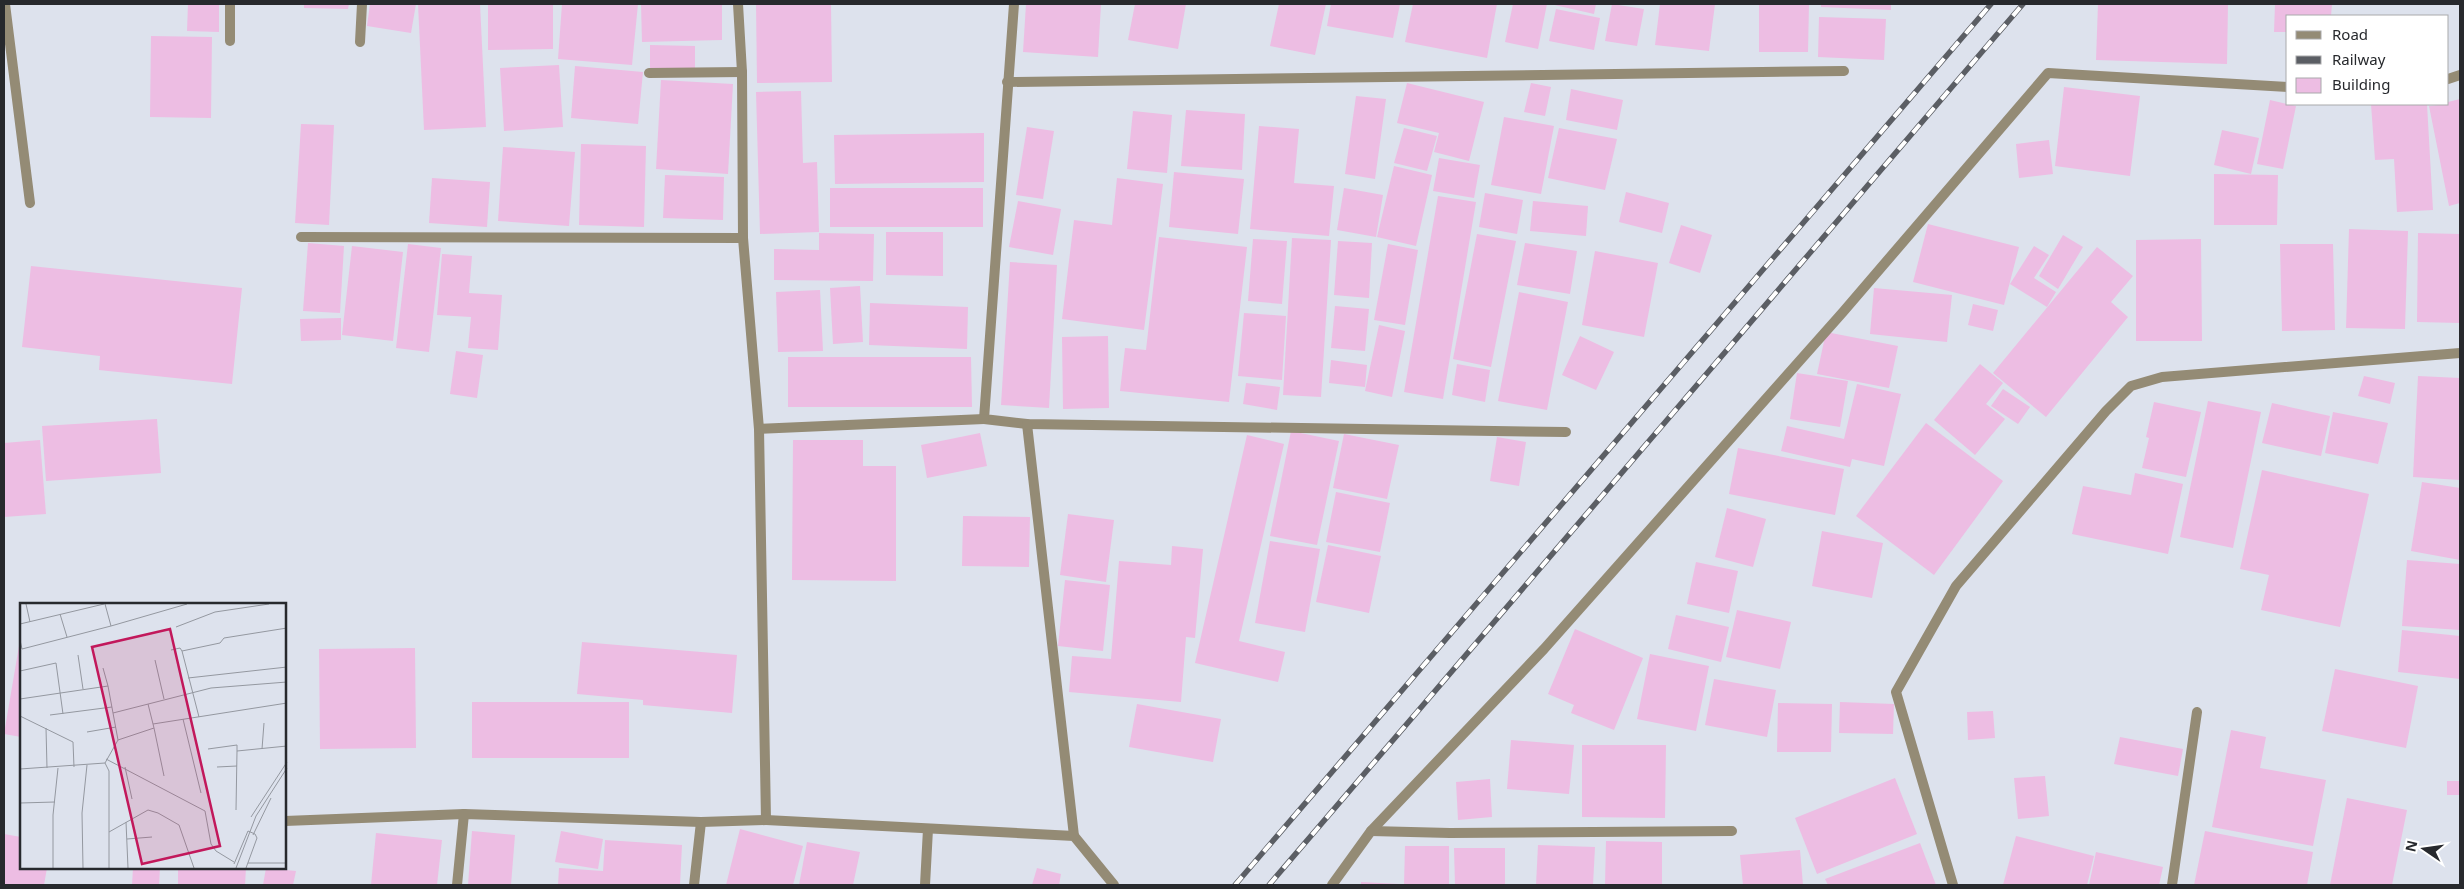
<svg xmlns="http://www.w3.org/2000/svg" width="2464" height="889" viewBox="0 0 2464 889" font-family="'Noto Sans',sans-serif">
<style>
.building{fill:#edbde3}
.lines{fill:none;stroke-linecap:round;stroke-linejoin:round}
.service{stroke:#948b75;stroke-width:10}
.minor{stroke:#948b75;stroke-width:10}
.rail-casing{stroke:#5b5e64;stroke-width:5.5}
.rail{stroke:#fff;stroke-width:4;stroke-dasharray:11;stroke-linecap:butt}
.inset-road{fill:none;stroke:#9498a0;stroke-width:1}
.view{fill:#c2185b;fill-opacity:0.15;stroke:#c2185b;stroke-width:2.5}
.inset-edge{fill:none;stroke:#27292d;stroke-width:2.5}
</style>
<rect width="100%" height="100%" fill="#dde2ed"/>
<g class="building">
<path d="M188,4H219V32L187,31Z"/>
<path d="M304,4H349L348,9L304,8Z"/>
<path d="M370,4H416L411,33L367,26Z"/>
<path d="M418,4H480L486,127L424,130Z"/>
<path d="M488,4H553V49L488,50Z"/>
<path d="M562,4H638L632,65L558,59Z"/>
<path d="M641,4H722V40L642,42Z"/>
<path d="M756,4H831L832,82L757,83Z"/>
<path d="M1026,4H1101L1098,57L1023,52Z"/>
<path d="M1135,4H1186L1178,49L1128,40Z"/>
<path d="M1279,4H1326L1315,55L1270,46Z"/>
<path d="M1331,4H1400L1393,38L1327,26Z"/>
<path d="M1413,4H1497L1487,58L1405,42Z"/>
<path d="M1513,4H1547L1538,49L1505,42Z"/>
<path d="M1550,4H1596L1594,14Z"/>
<path d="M1612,4L1644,9L1637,46L1605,41Z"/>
<path d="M1660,4H1715L1709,51L1655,45Z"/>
<path d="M1759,4H1809L1808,52H1759Z"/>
<path d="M1821,4H1891V10L1821,7Z"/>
<path d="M2098,4H2228L2227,64L2096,60Z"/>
<path d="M2275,4H2332L2331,16H2288V32H2274Z"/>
<path d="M1556,9L1600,18L1594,50L1549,41Z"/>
<path d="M1819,17L1886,19L1884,60L1818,57Z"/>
<path d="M151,36L212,37L211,118L150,117Z"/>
<path d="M650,45L695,46V70H650Z"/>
<path d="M559,65L563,127L504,131L500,68Z"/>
<path d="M575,66L643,72L638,124L571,118Z"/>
<path d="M661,80L733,84L728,174L656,169Z"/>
<path d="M1407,83L1484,102L1469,161L1434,152L1439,133L1397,123Z"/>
<path d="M1531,83L1551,87L1545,116L1524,112Z"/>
<path d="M2064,87L2140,96L2130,176L2055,166Z"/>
<path d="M1571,89L1623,100L1617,130L1566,120Z"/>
<path d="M801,91L803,163L817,162L819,232L760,234L756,92Z"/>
<path d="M1356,96L1386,99L1375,179L1345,174Z"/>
<path d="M2460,99V203L2449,206L2429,106L2448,104V102Z"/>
<path d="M2270,100L2296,106L2283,169L2257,164Z"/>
<path d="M2371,104H2427L2433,210L2397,212L2394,159L2375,160Z"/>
<path d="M1186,110L1245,114L1242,170L1181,166Z"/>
<path d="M1133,111L1172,115L1167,173L1127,169Z"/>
<path d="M1504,117L1554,126L1541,194L1491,185Z"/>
<path d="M301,124L334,125L329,225L295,223Z"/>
<path d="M1259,126L1299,129L1294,183L1334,186L1329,236L1250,229Z"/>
<path d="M1027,127L1054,131L1043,199L1016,195Z"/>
<path d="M1404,128L1437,136L1427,171L1394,163Z"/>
<path d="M1559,128L1617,139L1605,190L1548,178Z"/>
<path d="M2222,130L2259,138L2251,174L2214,165Z"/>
<path d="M984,133V182L835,184L834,135Z"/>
<path d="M2049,140L2053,174L2019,178L2016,144Z"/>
<path d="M581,144L646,146L644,227L579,225Z"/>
<path d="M503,147L575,152L569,226L498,221Z"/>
<path d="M1439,158L1480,165L1474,198L1433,191Z"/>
<path d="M1394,166L1432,175L1416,246L1377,237Z"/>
<path d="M1174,172L1244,179L1238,234L1169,227Z"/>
<path d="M2214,174L2278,175L2277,225H2214Z"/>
<path d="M665,175L724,177L723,220L663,218Z"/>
<path d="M432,178L490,182L487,227L429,223Z"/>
<path d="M1117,178L1163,184L1144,330L1062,319L1074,220L1112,225Z"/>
<rect x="830" y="188" width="153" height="39"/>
<path d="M1344,188L1383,195L1376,237L1337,230Z"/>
<path d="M1626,192L1669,203L1662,233L1619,222Z"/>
<path d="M1485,193L1523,200L1517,234L1479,227Z"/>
<path d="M1438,196L1476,202L1443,399L1404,392Z"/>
<path d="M1018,201L1061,209L1053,255L1009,247Z"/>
<path d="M1533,201L1588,206L1586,236L1530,231Z"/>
<path d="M1928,224L2019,247L2004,305L1913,282Z"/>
<path d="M1681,225L1712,235L1700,273L1669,263Z"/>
<path d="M2349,229L2408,231L2405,329L2346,328Z"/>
<path d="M886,232H943V276L886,275Z"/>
<path d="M819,233L874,234L873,281L774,280V249L819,250Z"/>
<path d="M2418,233L2460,234V323L2417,322Z"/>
<path d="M1477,234L1516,241L1491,367L1453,359Z"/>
<path d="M2063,235L2083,247L2058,289L2039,276Z"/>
<path d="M1159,237L1247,247L1229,402L1120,391L1125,348L1146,350Z"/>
<path d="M1292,238L1331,240L1321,397L1283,395Z"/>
<path d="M1253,239L1287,241L1282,304L1248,301Z"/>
<path d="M2201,239L2202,341H2136V240Z"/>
<path d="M1338,241L1372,243L1369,298L1334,295Z"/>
<path d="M308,243L344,246L340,313L303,311Z"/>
<path d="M1525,243L1577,251L1570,294L1517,285Z"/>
<path d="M408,244L441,248L429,352L396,348Z"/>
<path d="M1388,244L1418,250L1405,325L1374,320Z"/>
<path d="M2280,244H2333L2335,330L2282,331Z"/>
<path d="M352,246L403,252L393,341L342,335Z"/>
<path d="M2034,246L2049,255L2034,278L2056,292L2047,307L2010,284Z"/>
<path d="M2097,247L2133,276L2111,302L2128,317L2046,417L1993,373Z"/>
<path d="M1595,251L1658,263L1644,337L1582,325Z"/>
<path d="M442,254L472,256L469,293L502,295L498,350L468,348L471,317L437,315Z"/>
<path d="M1010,262L1057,265L1049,408L1001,405Z"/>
<path d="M31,266L242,288L232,384L99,370L100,356L22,347Z"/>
<path d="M860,286L863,342L833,344L830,288Z"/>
<path d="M1874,288L1952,295L1947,342L1870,334Z"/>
<path d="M820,290L823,351L778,352L776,292Z"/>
<path d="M1519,292L1568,302L1547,410L1498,401Z"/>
<path d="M870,303L968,307L967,349L869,345Z"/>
<path d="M1973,304L1998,310L1993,331L1968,325Z"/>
<path d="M1335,306L1369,309L1365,351L1331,348Z"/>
<path d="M1244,313L1286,316L1282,380L1238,376Z"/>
<path d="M341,318V340L301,341L300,319Z"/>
<path d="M1379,325L1405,331L1392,397L1365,391Z"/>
<path d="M1826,332L1898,346L1889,388L1817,374Z"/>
<path d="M1108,336L1109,408L1063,409L1062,337Z"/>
<path d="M1580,336L1614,352L1596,390L1562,375Z"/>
<path d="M456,351L483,355L477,398L450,394Z"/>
<path d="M788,357H971L972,407H788Z"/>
<path d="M1331,360L1367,365L1365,387L1329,383Z"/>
<path d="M1457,364L1490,370L1485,402L1452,395Z"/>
<path d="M1980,364L2003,383L1986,404L2005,419L1975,455L1934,420Z"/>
<path d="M1797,373L1848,381L1840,427L1790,419Z"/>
<path d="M2364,376L2395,383L2390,404L2358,396Z"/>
<path d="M2418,376L2460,378V480L2413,477Z"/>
<path d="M1246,383L1280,387L1277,410L1243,404Z"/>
<path d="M1857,384L1901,394L1884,466L1852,459L1850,467L1781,451L1787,426L1844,439Z"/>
<path d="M2003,389L2030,407L2018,424L1991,406Z"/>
<path d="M2208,401L2261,412L2233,548L2180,537Z"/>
<path d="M2154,402L2201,412L2186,477L2142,468L2149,438L2146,437Z"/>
<path d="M2272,403L2330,416L2321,456L2262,443Z"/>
<path d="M2333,412L2388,423L2378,464L2325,453Z"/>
<path d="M157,419L161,473L46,481L42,426Z"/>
<path d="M1926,423L2003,481L1934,575L1856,516Z"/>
<path d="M1291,431L1339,441L1317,545L1270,536Z"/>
<path d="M980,433L987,466L927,478L921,445Z"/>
<path d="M1344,434L1399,445L1387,499L1333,488Z"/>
<path d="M1247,435L1284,444L1239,641L1285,652L1278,682L1195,663Z"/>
<path d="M1497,437L1526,442L1519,486L1490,481Z"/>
<path d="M40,440L46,514L4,517V443Z"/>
<path d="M793,440H863V466H896V581L792,580Z"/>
<path d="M1738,448L1844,469L1835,515L1729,494Z"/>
<path d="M2262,470L2369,494L2340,627L2261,610L2269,575L2240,569Z"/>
<path d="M2135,473L2183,484L2168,554L2072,534L2083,486L2131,495Z"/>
<path d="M2422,482L2460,488V560L2411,551Z"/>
<path d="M1336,492L1390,503L1380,552L1326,542Z"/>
<path d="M1727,508L1766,519L1753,567L1715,557Z"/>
<path d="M1068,514L1114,520L1106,582L1060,575Z"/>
<path d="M963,516L1030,517L1029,567L962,566Z"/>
<path d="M1822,531L1883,543L1872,598L1812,586Z"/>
<path d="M1270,541L1320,549L1305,632L1255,623Z"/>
<path d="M1328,545L1381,556L1369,613L1316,602Z"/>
<path d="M1172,546L1203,549L1195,638L1186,637L1181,702L1069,692L1072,656L1111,659L1119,561L1171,565Z"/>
<path d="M2407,560L2460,564V630L2402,626Z"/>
<path d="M1696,562L1738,571L1729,613L1687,604Z"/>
<path d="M1065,580L1110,585L1103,651L1058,646Z"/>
<path d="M1737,610L1791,622L1780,669L1726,657Z"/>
<path d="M1676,615L1729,627L1721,662L1668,649Z"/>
<path d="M1575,629L1643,658L1614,730L1571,713L1574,705L1548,694Z"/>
<path d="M2402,630L2460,636V679L2398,672Z"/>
<path d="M20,640H21V737L4,734Z"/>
<path d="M582,642L737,655L732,713L643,705V700L577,694Z"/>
<path d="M415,648L416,748L320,749L319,649Z"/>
<path d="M1650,654L1709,666L1696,731L1637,719Z"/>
<path d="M2335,669L2418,686L2406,748L2322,731Z"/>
<path d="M1714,679L1776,690L1767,737L1705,725Z"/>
<rect x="472" y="702" width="157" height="56"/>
<path d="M1840,702L1894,704L1893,734L1839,733Z"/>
<path d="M1778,703L1832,704L1831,752H1777Z"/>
<path d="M1137,704L1221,719L1213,762L1129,747Z"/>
<path d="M1993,711L1995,738L1968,740L1967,712Z"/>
<path d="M2231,730L2266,737L2260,768L2326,780L2313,846L2212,827Z"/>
<path d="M2120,737L2183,749L2178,776L2114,764Z"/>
<path d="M1511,740L1574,745L1569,794L1507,789Z"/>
<path d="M1582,745H1666L1665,818L1582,817Z"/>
<path d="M2045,776L2049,816L2018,819L2014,778Z"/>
<path d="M1895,778L1917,834L1817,874L1795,818Z"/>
<path d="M1490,779L1492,817L1458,820L1456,782Z"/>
<rect x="2447" y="781" width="13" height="14"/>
<path d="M2347,798L2407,810L2392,885H2330Z"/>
<path d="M740,829L803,846L793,885H726Z"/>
<path d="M472,831L515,835L511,885H468Z"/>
<path d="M561,831L603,839L598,869L555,862Z"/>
<path d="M2205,831L2313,852L2307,885H2194Z"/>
<path d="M376,833L442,840L437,885H371Z"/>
<path d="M4,834L21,837V868H47L44,885H4Z"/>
<path d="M2016,836L2094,856L2087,885H2003Z"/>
<path d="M605,840L682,845L680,885H558L559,868L603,871Z"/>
<path d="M1606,841L1662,842V885H1605Z"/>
<path d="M807,842L860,852L853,885H799Z"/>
<path d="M1920,843L1936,885H1828L1825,879Z"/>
<path d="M1538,845L1595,847L1593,885H1536Z"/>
<path d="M1405,846H1449V885H1404Z"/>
<path d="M1454,848H1505V885H1455Z"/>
<path d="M1800,850L1803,885H1743L1740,855Z"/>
<path d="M2096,852L2163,867L2159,885H2089Z"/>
<path d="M133,868H160L159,885H132Z"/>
<path d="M178,868H246L245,885H178Z"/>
<path d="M266,868L296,871L293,885H263Z"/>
<path d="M1037,868L1061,874L1059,885H1032Z"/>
<path d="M1361,882L1400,884V885H1361Z"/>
</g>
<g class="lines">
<path class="service" d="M5,4L30,203"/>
<g class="minor">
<path d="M738,4L742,72L743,238L759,429L766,820L1074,836L1114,885"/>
<path d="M1014,4L984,419L1027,424L1566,432"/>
<path d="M230,41V4"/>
<path d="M360,42L362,4"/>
<path d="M649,73L742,72"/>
<path d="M2448,79L2460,75"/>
<path d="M1007,82L1844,71"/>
<path d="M301,237L743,238"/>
<path d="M1027,424L1074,836"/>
<path d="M759,429L984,419"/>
<path d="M285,821L464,814"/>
<path d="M1371,831L1450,833L1732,831"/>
<path d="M457,885L464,814L701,822L766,820"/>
<path d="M694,885L701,822"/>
<path d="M925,885L928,829"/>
<path d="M1332,885L1371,831L1544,649L1843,312L2048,73L2288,87"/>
<path d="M1953,885L1896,692L1956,586L2106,411L2131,386L2162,377L2460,353"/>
<path d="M2172,885L2197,712"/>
</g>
<g class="rail-casing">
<g id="rail">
<path d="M1235,885L1991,4"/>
<path d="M1269,885L2023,4"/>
</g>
</g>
<use href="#rail" class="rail"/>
</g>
<g transform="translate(20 603)">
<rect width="266" height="266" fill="#dde2ed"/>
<path class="inset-road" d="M6,1L10,19M85,1L91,23L167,1M40,11L47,34M0,21L84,1M156,24L195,9L249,1M0,37L2,46L91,23M151,47L160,45L162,48L200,40L204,35L267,25M162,48L179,114M58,52L63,86M135,57L144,96M83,65L88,83M0,68L36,60L43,111M168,75L267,64M0,96L88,83L93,110M128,101L133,121M30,112L92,104M0,113L53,139L54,164M163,116L181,190M26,125L27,165M134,125L144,173M67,129L96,124M98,137L134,125L133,121L267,100M188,146L217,142V148L267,143M242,146L244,120M86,156L185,208L191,241L196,248L214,259M85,160L89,168V265M105,164L112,196M197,164L217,163M0,166L85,160L98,137L93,110L191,85L267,79M0,200L35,199M216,207L217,148M231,214L267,159M106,219L108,265M89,229L128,207L138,210L159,222L174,265M233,232L251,195M107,236L132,234M228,260H267M214,261L228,228L235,231L237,235L226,265M33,265V212L38,165M63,265L62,210L67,162M216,265L236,213L267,165"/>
<path class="view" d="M150,26L200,243L122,261L72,44Z"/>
<rect width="266" height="266" class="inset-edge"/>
</g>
<rect width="2464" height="889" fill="none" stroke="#27292d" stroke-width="10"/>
<rect x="2286" y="15" width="162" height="90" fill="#ffffff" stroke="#a9a9ab"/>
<rect x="2296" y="31" width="25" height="8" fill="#948b75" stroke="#a9a9ab"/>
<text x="2332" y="40" font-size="15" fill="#27292d">Road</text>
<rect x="2296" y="56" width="25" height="8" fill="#5b5e64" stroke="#a9a9ab"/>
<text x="2332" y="65" font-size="15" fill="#27292d">Railway</text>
<rect x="2296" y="78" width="25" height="15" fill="#edbde3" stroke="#a9a9ab"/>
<text x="2332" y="90" font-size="15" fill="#27292d">Building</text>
<g transform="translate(2424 849) rotate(283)" stroke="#ffffff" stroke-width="4" paint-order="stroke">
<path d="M0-4L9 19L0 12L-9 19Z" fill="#27292d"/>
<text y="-8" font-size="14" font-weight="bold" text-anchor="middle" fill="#27292d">N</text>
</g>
</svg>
